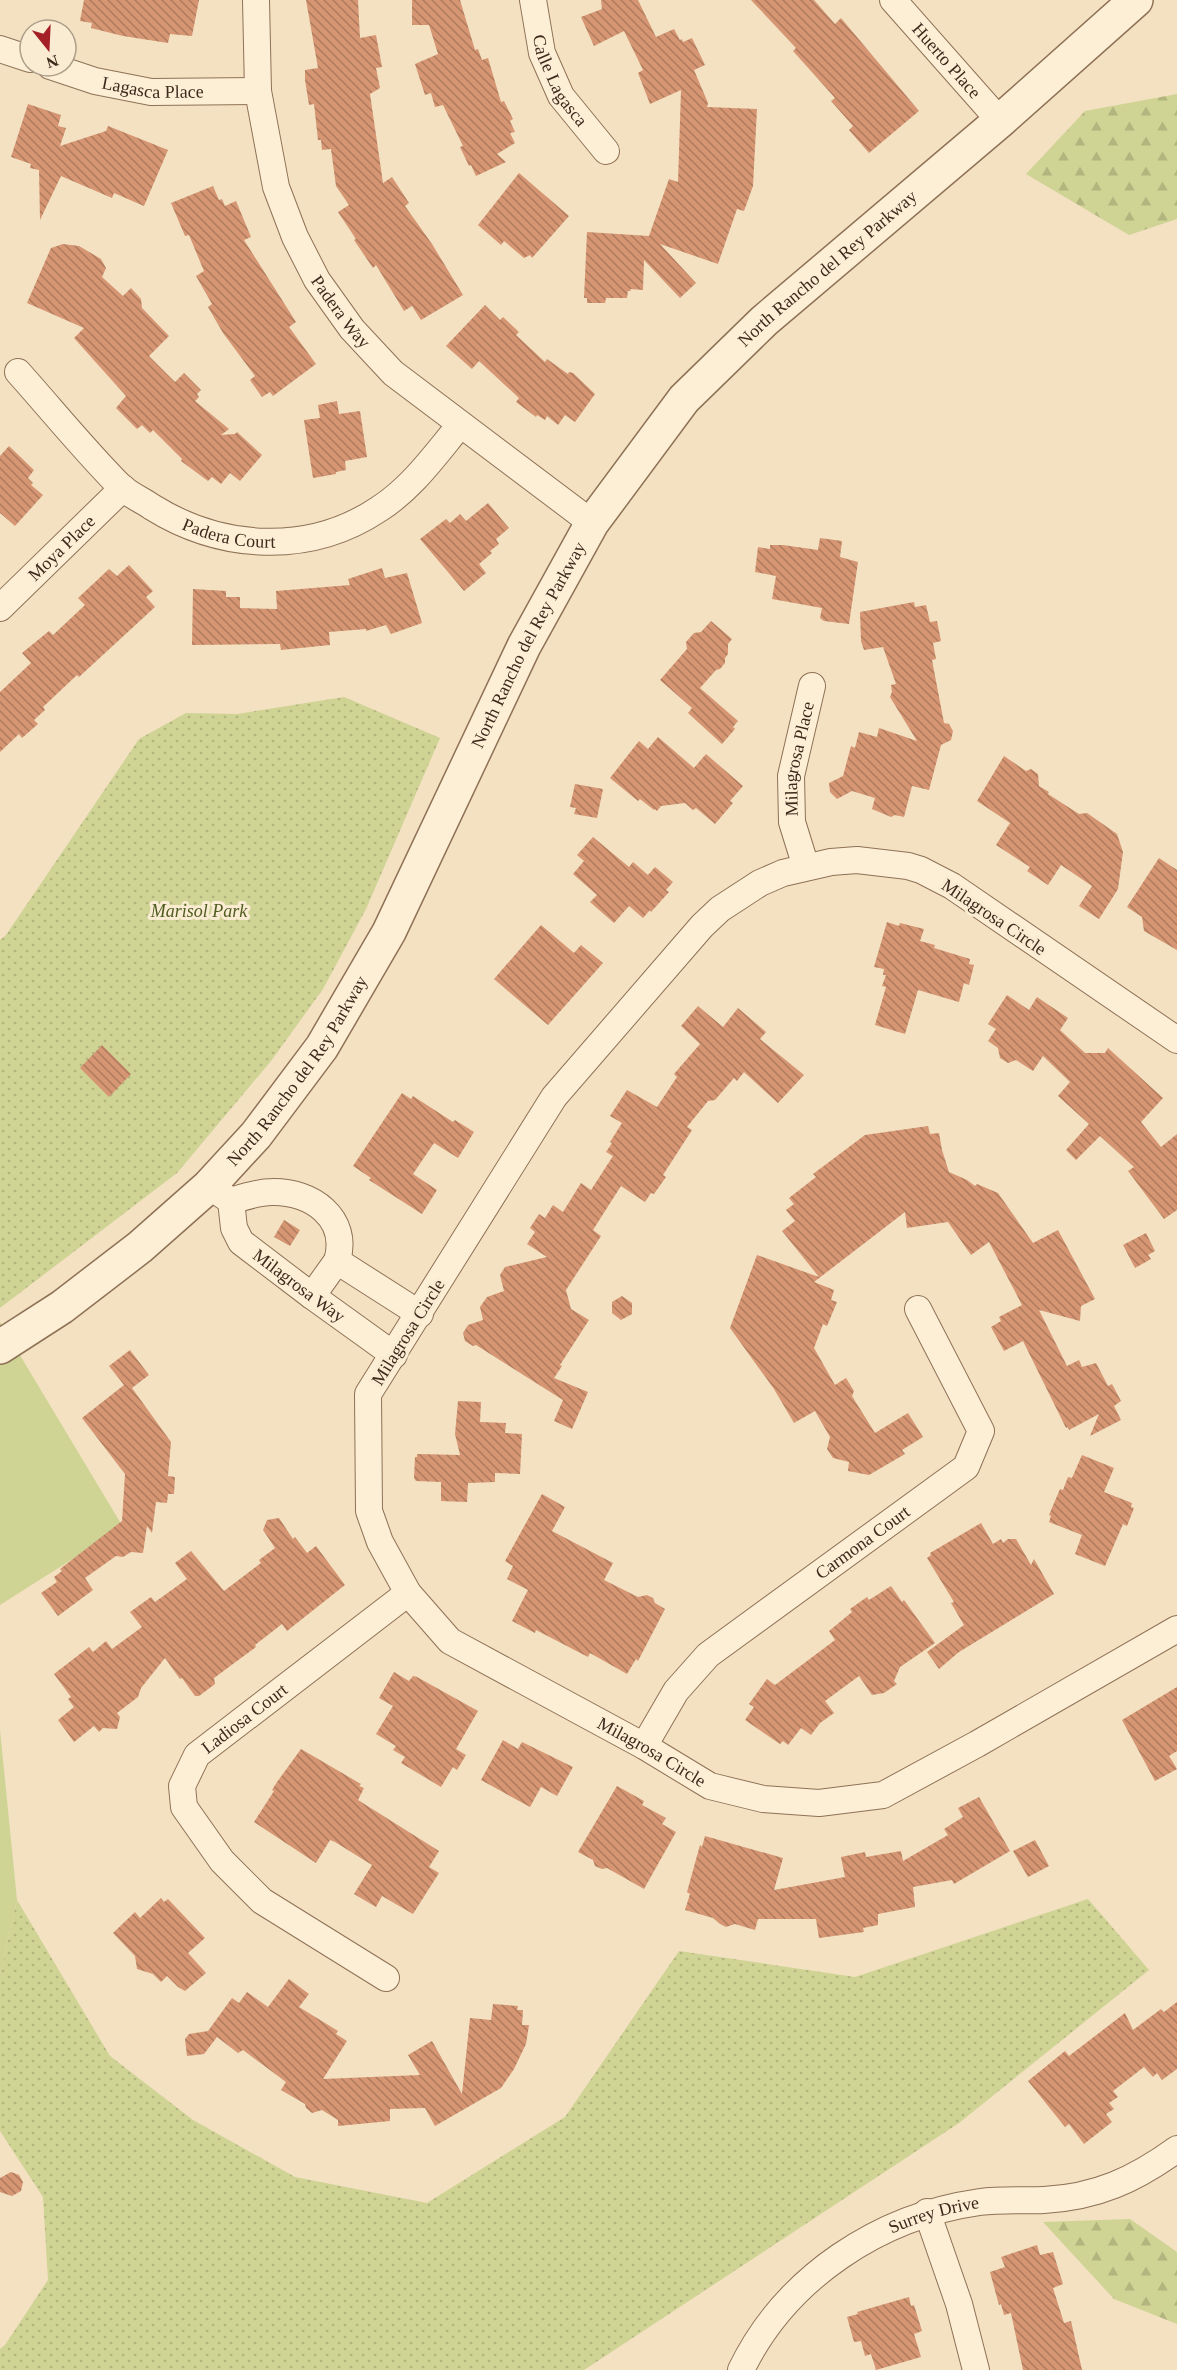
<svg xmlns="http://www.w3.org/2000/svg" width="1177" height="2370" viewBox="0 0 1177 2370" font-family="'Times New Roman',serif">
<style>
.grass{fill:#cfd394}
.forest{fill:url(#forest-firs)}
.park{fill:url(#park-dots)}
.building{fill:url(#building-back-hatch)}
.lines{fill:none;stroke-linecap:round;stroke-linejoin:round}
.minor-casing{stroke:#8f7156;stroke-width:28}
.tertiary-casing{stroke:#8f7156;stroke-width:36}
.minor{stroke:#fcefd6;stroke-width:26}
.tertiary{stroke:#fcefd6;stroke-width:33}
.labels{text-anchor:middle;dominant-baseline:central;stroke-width:6;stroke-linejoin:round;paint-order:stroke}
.street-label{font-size:18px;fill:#3d2a1c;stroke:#f9ecd2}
.park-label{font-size:18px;font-style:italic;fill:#505c20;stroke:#f9ecd2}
</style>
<defs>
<pattern id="forest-firs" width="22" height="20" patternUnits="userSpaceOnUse" patternTransform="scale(1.5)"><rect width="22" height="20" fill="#cfd394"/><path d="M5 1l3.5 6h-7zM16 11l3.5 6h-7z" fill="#b3b57f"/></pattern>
<pattern id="park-dots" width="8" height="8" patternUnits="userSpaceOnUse" patternTransform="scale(1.5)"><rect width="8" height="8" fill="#cfd394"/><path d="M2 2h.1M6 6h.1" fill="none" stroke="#b3b57f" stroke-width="1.8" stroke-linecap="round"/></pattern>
<pattern id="building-back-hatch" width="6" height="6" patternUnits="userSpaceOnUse" patternTransform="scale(1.5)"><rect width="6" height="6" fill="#d69673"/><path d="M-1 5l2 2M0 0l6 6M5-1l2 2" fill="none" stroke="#af7b5e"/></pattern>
</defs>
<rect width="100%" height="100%" fill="#f3e1c1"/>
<g class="grass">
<path d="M0,1322L123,1527L0,1605Z"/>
<path d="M0,1730L17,1900L0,1975Z"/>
</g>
<g class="forest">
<path d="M1177,94V219L1129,235L1026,174L1085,111Z"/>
<path d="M1130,2219L1177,2252V2324L1114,2299L1043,2222Z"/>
</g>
<g class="park">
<path d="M344,697L440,738L366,909L323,989L271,1061L177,1173L0,1308V940L6,935L139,739L186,713L237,714Z"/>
<path d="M1088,1899L1149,1970L959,2123L584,2370H0V2349L5,2345L48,2280L43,2197L0,2131V1975L17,1900L110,2056L193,2120L295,2177L427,2203L565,2117L679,1951L855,1977Z"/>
</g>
<g class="building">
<path d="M84,0H199L192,36L170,34L168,43L123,36L91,28L92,23L80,21Z"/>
<path d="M306,0H358L360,38L376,35L382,67L376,68L380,88L370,94L383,183L392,177L409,203L405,206L432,244L463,295L421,320L412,306L404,311L376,265L373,268L354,240L356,239L338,212L349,205L336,186L331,149L322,150L321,140H318L314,104L309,105L305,80V70L318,68Z"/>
<path d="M412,0H460L475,50L478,49L482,60L488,58L501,102L504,101L513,119L510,121L515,132L510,133L515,143L497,154L506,162L476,176L471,165L469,166L460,147L463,146L443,105L435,107L431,93L425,95L415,64L438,54L429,25H412Z"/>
<path d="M601,0H638L656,37L674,29L680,40L682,39L683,42L692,38L705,65L694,70L708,103L707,107L757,109L753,186L744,211L737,209L718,264L660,244L696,283L680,298L644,260L643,290L630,289L631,291H628L627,298H606L605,303H587V298H584L587,232L649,236L669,179L678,182L681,90L650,104L638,73L643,70L624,31L594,46L581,17L602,9Z"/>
<path d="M751,0H814L835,24L841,18L919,111L869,153L849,130L853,126L831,101L835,98L793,51L796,48Z"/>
<path d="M28,104L61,115L58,126L66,128L60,146L106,131L108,126L168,150L144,206L114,193L112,198L61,176L40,220L39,170L30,168L31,164L11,157Z"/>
<path d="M519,173L569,216L532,258L530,255L524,258L504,241L501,245L478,225Z"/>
<path d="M213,186L219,200L222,199L225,206L236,201L251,237L244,240L296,322L289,327L316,364L273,396L270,392L262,397L250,380L255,376L223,333L208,307L212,304L196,276L204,271L189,235L185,236L171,203Z"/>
<path d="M63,244L79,246L101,259L106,268L102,277L123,296L131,288L141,299L142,308L169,336L149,356L175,382L184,373L201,390L197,394L199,397L195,401L229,429L221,435L235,434L237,432L262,455L240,481L230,473L221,484L212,477L208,481L181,461L182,459L153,430L150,433L142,425L137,429L116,408L126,396L74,338L84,328L27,303L51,248Z"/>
<path d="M485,305L500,320L503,317L519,332L516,335L545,362L547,359L568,374L569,372L573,373L595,394L575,422L565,415L558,425L547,416L545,420L537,415L536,417L516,402L519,398L479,361L472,369L446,346Z"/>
<path d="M337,401L339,414L360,411L367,457L345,461L346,470L336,472V474L313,478L304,420L320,418L318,405Z"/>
<path d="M9,446L34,470L28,478L33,483L31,485L43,495L15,526L0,513V456Z"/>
<path d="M488,503L509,528L496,539L499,544L490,551L492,553L479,564L486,573L464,591L420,539L446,519L450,523L460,514L466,521Z"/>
<path d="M820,538L842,541L840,557L858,562L849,624L824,621L820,618L822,608L772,599L776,576L755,572L758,547L770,549V545H783L818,550Z"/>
<path d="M129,565L153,591L146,597L155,607L79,677L77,675L43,707L45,710L34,720L38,724L22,738L19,734L0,752V692L31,663L22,653L49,631L53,635L85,605L78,598L109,569L117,576Z"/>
<path d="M382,568L385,578L407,573L422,623L391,634L386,625L366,631V629L329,632L330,645L281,650L280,644L192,645L193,589L226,591V597H240V608L277,609L276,591L350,585L348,579Z"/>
<path d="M914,602L915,607L926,605L930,622L937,621L941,641L933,643L936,659L932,660L944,723L949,724L953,731L951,740L941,745L929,790L912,786L904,817L895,815L891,817L872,809L875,798L852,791L837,799L830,792L829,783L843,776L851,746L855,748L859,732L877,737L879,728L917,741L890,697L892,692L891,685L896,684L883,647L864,650L861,641L860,612Z"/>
<path d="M711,621L732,639L728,644V654L725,658V663L720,669L716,670L700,688L738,721L733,727L735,729L722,744L688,713L692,708L660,680L687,649L686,642L694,633L701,632Z"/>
<path d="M658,737L694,768L706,754L743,786L730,801L733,803L715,824L696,808L693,810L685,803L661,806L657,811L655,809L654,810L640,799L638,801L610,778L639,741L648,749Z"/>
<path d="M1004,756L1026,771L1031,769L1038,774L1039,786L1049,792L1048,794L1079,814L1087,813L1117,834L1123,852L1118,889L1099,919L1079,906L1092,886L1061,865L1048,885L1027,871L1030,867L996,845L1010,823L977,801Z"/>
<path d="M575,784L603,789L597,818L574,814L576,808L570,807Z"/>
<path d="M593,837L629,867L633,862L648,875L655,867L673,882L666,890L669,892L651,912L650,910L643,918L629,906L614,923L590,902L597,895L573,874L584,861L577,855Z"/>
<path d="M1159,858L1177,870V950L1144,931L1142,917L1127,907Z"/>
<path d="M887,922L899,926L900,923L924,929L920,941L935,945L934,948L970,959L969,964L974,965L969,985L964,983L959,1002L918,990L905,1034L875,1025L886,987L882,986L886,975H883L884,969L874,967Z"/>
<path d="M541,925L574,953L581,945L603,963L548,1025L494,979Z"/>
<path d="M1007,995L1029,1010L1037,997L1068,1018L1060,1030L1085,1053H1105L1108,1048L1163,1098L1141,1122L1161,1147L1177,1134V1210L1164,1219L1128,1171L1134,1167L1100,1136L1076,1160L1066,1150L1089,1124L1058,1096L1070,1082L1043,1056L1033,1071L1016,1060L1008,1063L1000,1058L998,1048L988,1041L996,1029L988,1024Z"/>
<path d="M698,1006L723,1027L738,1008L766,1032L760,1039L804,1075L778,1103L744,1072L737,1081L734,1078L715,1100L708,1101L687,1127L692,1130L663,1175L666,1177L654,1194L651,1193L645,1202L621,1186L593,1230L601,1236L566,1290L571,1309L589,1320L560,1365L562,1366L554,1378L588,1392L572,1429L554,1421L563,1400L476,1345L473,1346L465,1341L463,1333L468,1325L483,1320L480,1307L487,1297L504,1291L500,1275L505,1267L547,1257L527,1244L535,1232L530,1228L539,1214L545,1218L553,1205L563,1212L581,1183L591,1190L613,1156L606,1152L612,1143L610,1142L622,1123L610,1116L627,1090L657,1107L677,1077L674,1074L700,1044L681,1026Z"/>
<path d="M102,1045L131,1074L109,1097L80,1068Z"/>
<path d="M402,1093L411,1099L413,1096L453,1122L455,1120L474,1132L458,1158L434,1143L413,1174L437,1190L422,1214L369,1180L371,1178L353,1166Z"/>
<path d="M928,1126L930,1134L939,1133L942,1150L949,1172L967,1180L975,1186L977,1184L998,1193L1033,1243L1058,1230L1095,1299L1081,1306L1080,1321L1039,1310L1067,1366L1079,1360L1082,1367L1096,1363L1108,1386L1112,1384L1121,1401L1114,1406L1121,1420L1090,1436L1099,1414L1069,1430L1068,1427L1066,1428L1023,1341L1004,1351L991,1327L1001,1321L999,1317L1022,1305L989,1242L971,1255L948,1222L907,1228L905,1212L814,1282L834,1290L831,1300L837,1302L827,1326L823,1324L814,1348L835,1385L846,1378L854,1391L852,1396L875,1433L908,1413L923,1437L902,1450L905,1454L869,1475L848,1471L849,1462L833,1458L827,1449L830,1437L815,1411L794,1423L774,1389L730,1328L757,1255L819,1277L782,1231L795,1221L786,1210L794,1204L789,1198L816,1177L813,1174L865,1135Z"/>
<path d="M284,1220L300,1230L290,1246L274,1237Z"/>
<path d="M1146,1233L1155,1251L1148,1255L1151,1259L1135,1268L1123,1245Z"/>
<path d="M622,1296L632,1303V1314L621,1320L612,1313V1302Z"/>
<path d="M130,1350L149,1375L132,1388L171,1442L168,1476L175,1477L174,1494H168L167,1503L156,1502L152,1533L147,1526L143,1553L131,1552L123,1557L116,1556L85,1578L93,1590L58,1616L41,1593L57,1582L54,1577L62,1571L60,1569L122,1521L125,1474L82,1418L124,1385L109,1366Z"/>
<path d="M458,1401L481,1402L480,1422L506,1423L505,1433L522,1434L520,1474L495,1473V1482L468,1483L467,1502L441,1501V1482L416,1481L414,1478L415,1457H417V1454L460,1455L455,1434Z"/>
<path d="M1082,1455L1114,1468L1104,1492L1132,1503L1131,1507L1134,1508L1127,1526L1123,1524L1105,1566L1075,1554L1082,1535L1049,1522L1051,1516L1049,1515L1060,1489L1063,1490L1068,1477L1072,1478Z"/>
<path d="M542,1494L565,1507L552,1531L613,1563L604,1580L638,1597L647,1595L653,1598L655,1603L665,1609L638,1661L636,1659L627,1674L590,1653L588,1657L536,1630L535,1633L512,1621L528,1590L507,1579L513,1566L505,1561Z"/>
<path d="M279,1518L293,1539L295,1537L307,1553L316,1546L345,1585L287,1631L282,1624L255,1645L256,1647L214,1678L215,1684L199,1696H195L182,1678L180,1679L165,1658L141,1688L138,1697L117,1713L120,1717L117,1729L103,1728L99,1732L94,1726L74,1742L58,1720L74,1707L68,1699L71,1697L54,1674L89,1647L93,1652L106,1641L112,1649L142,1627L130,1612L151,1597L155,1602L187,1579L175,1563L191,1551L224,1591L261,1563L259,1560L275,1548L263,1530L267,1520Z"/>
<path d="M981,1523L993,1544L1001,1539L1003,1543L1008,1539H1016L1031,1565L1034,1559L1054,1594L959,1652L939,1669L927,1652L964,1625L951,1603L954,1602L927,1558L931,1555L930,1553Z"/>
<path d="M891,1586L902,1602L904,1600L935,1643L900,1667L894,1681L897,1684L884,1693L872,1695L859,1676L825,1701L834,1713L820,1723L811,1735L801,1728L788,1745L783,1741L780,1744L745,1720L754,1707L749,1704L767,1679L775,1685L835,1640L829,1631L852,1612L850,1609L867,1597L869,1600Z"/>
<path d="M394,1672L409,1681L413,1676L417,1677L478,1711L456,1749L466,1755L457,1770L453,1767L441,1787L401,1763L405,1757L393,1750L396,1746L376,1734L393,1706L379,1698Z"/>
<path d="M1177,1687V1751L1169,1756L1177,1769L1155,1781L1122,1720Z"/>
<path d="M503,1740L518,1749L522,1742L573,1767L557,1796L541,1787L530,1807L481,1780Z"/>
<path d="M301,1749L361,1784L359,1786L364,1788L358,1800L439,1851L429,1867L439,1873L413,1914L382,1896L376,1907L354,1894L372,1865L335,1842L330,1840L316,1863L254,1822L274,1791L272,1790L277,1782Z"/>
<path d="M617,1786L644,1801L642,1805L666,1818L662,1824L676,1832L644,1889L607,1868L602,1869L595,1866L593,1860L578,1852Z"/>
<path d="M979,1797L1010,1851L954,1884L952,1880L913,1887L915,1907L878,1914V1925L863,1928L864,1932L819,1938L816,1919H758L755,1930L735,1924L726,1927L720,1924L713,1918L685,1910L690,1894L687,1892L700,1845L702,1847L705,1836L783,1858L774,1890L845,1877L841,1857L865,1852L866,1857L901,1851L903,1861L948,1835L944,1829L963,1817L958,1808Z"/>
<path d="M1035,1840L1049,1866L1028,1877L1013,1851Z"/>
<path d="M161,1898L164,1902L168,1899L205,1938L188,1953L206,1973L185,1991L178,1987L167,1976L161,1982L153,1974L137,1969L135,1956L113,1933L135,1912L140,1918Z"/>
<path d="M289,1979L309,1994L299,2007L338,2031L336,2034L347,2041L323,2079L420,2075L408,2055L432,2041L462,2094L470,2018L491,2020L493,2004L518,2006L517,2010H523L522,2025H529L526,2044L514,2069L501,2088L435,2126L425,2108L390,2109V2121L338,2126V2120L322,2110L312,2113L306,2108L305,2104L281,2090L286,2082L243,2050L238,2053L217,2037L204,2054L187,2056L185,2039L189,2034L208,2031L232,1998L239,2003L247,1992L268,2007Z"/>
<path d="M1177,2002V2069L1162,2080L1157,2073L1153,2077L1144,2067L1113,2091L1118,2097L1109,2103L1114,2109L1106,2114L1112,2122L1084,2144L1069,2124L1065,2127L1028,2081L1065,2051L1069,2056L1125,2013L1133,2030L1161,2009L1164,2012Z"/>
<path d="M11,2172L19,2175L23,2182L21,2191L12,2196L0,2192V2178Z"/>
<path d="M1037,2245L1040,2255L1053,2252L1063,2284L1053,2288L1064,2323L1071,2321L1082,2370H1023L1011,2313L1004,2315L1001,2304L999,2305L990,2272L1005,2267L1001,2257Z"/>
<path d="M909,2297L911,2306L914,2305L922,2331L914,2334L921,2357L876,2370L871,2354L865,2356L861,2341L854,2342L847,2317L858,2314L857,2312Z"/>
</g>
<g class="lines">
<g class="minor-casing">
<g id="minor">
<path id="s1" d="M256,0L258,91L276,187L295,237L317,280L352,329L393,373L592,523"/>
<path id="s2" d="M533,0L542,53L561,96L606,151"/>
<path id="s3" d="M893,0L1000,121"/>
<path d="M0,49L30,59"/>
<path id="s4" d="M50,66L95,81L151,92L258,91"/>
<path id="s5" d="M18,372C52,410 85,451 121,487C130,495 142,500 152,507C221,550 309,556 379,509C412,488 435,455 460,425"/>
<path id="s6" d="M0,608L123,488"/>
<path id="s7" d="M806,867L792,822L791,776L812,686"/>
<path id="s8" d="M1177,1040L952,886L921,870L908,866L857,860L831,862L783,873L760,883L720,909L702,926L554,1097L368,1394L369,1511L380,1542L408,1593L450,1641L644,1746L710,1786L763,1799L819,1803L883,1795L977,1744L1177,1629"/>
<path id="s9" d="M209,1186L231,1201L234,1228L241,1242L312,1296L394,1355"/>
<path d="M231,1201C244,1197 258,1192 272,1192C311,1191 350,1218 337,1261L420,1314"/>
<path d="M312,1296L337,1261"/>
<path id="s10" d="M644,1746L676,1691L708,1655L966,1467L981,1431L918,1309"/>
<path id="s11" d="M386,1978L262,1901L222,1861L184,1807L182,1786L197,1755L408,1593"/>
<path d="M927,2212L959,2304L976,2370"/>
<path id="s12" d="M741,2370C786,2277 880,2216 980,2202C1001,2199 1023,2201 1044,2200C1097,2197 1134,2180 1177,2149"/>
</g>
</g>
<g class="tertiary-casing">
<g id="tertiary">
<path id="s13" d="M0,1347L62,1307L140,1247L209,1186L256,1135L322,1047L389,932L524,646L592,523L684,399L764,321L1000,121L1136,0"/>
</g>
</g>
<use href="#minor" class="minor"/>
<use href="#tertiary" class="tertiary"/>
</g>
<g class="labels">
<g class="street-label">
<text stroke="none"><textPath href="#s3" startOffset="81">Huerto Place</textPath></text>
<text stroke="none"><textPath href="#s2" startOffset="86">Calle Lagasca</textPath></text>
<text stroke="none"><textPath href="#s4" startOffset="106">Lagasca Place</textPath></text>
<text stroke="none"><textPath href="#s13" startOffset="1382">North Rancho del Rey Parkway</textPath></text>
<text stroke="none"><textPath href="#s1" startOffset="330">Padera Way</textPath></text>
<text stroke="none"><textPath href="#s5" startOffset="274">Padera Court</textPath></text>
<text stroke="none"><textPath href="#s6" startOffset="86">Moya Place</textPath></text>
<text stroke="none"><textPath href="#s13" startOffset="896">North Rancho del Rey Parkway</textPath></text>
<text stroke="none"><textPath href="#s7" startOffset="111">Milagrosa Place</textPath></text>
<text transform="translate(994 917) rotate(34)">Milagrosa Circle</text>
<text stroke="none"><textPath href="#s13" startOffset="410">North Rancho del Rey Parkway</textPath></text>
<text stroke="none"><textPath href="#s9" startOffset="142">Milagrosa Way</textPath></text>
<text transform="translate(408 1332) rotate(-58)">Milagrosa Circle</text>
<text stroke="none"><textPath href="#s10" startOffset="303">Carmona Court</textPath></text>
<text stroke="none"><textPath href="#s11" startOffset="384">Ladiosa Court</textPath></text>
<text stroke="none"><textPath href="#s8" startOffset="1624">Milagrosa Circle</textPath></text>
<text stroke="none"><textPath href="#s12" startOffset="256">Surrey Drive</textPath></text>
</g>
<g class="park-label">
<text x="199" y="911">Marisol Park</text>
</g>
</g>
<g transform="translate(48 48) rotate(162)"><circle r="28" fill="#f9ecd2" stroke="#ae9e89" stroke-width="1.5"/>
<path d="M0-4.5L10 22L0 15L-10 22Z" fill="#a51f27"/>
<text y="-9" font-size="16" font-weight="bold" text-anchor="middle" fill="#3d2a1c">N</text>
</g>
</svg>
